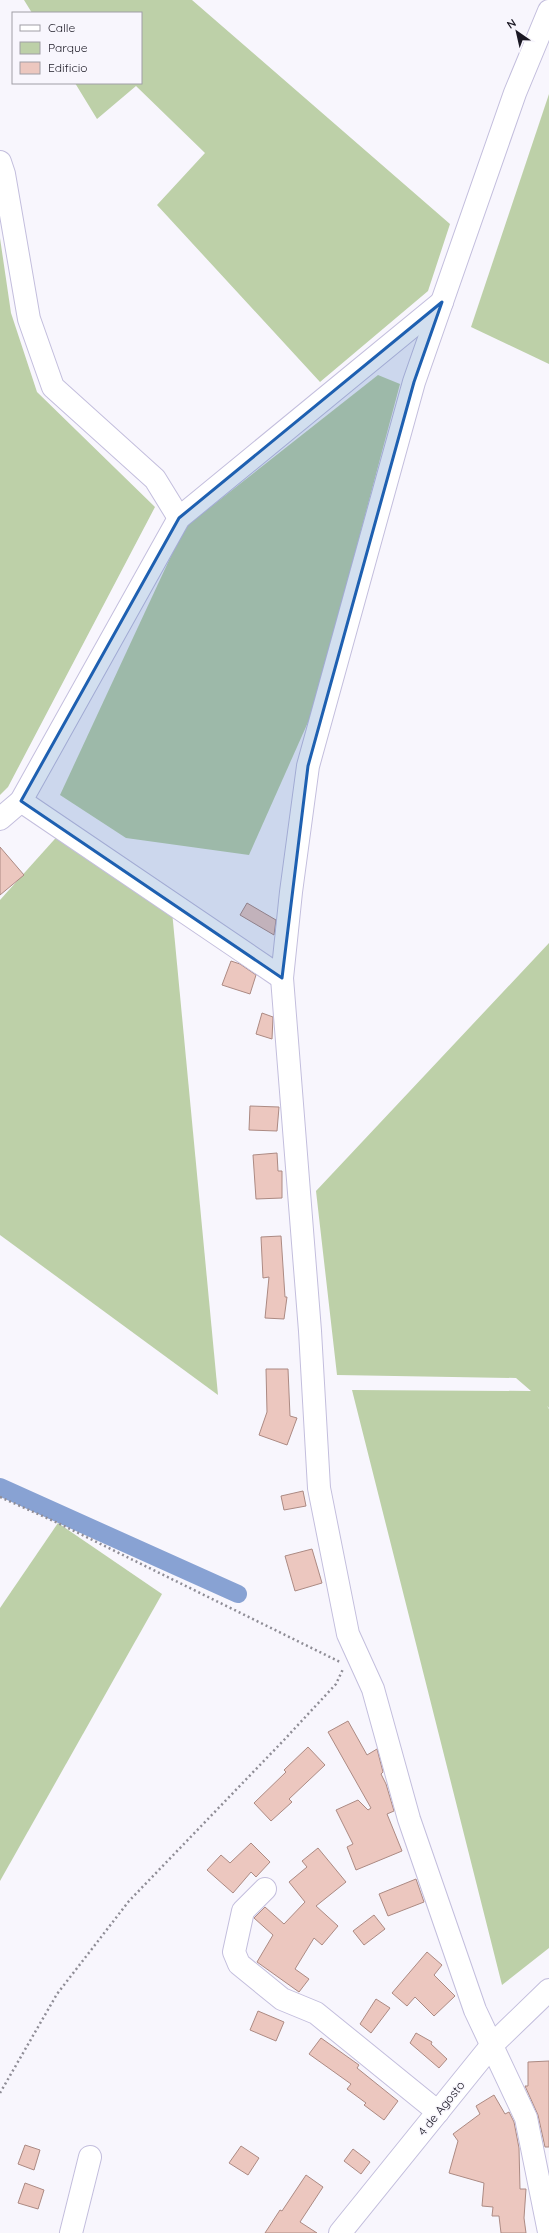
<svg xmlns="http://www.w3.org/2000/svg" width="549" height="2233" viewBox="0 0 549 2233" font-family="Quicksand,sans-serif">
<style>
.green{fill:#bdd0a8}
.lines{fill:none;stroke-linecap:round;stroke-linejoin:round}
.canal{stroke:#88a2d3;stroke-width:18}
.building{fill:#ecc7bf;stroke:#ac8a83}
.minor-casing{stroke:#c3bedd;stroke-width:24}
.path{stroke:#8f8d96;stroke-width:2.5;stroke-dasharray:2 3;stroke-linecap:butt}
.minor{stroke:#fff;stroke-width:22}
.marked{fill:#1e60b1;fill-opacity:0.2;stroke:#1e60b1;stroke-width:3;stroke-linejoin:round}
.labels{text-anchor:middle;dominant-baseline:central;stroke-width:3;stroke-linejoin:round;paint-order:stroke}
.street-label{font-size:12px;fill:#1b1924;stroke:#f8f6fd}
</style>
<rect width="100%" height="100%" fill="#f8f6fd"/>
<g class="green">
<path d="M24,0H192L450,224L428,291L320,382L157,205L205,153L136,86L97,119L75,83H141V13H32Z"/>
<path d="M549,94V364L471,327Z"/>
<path d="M0,238L11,313L37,392L155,507L8,787L0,795Z"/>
<path d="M378,375L400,384L313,711L249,855L126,838L60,795L184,528Z"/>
<path d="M62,831L172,911L218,1395L0,1235V900Z"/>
<path d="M549,943V1408L547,1406L549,1409V1948L502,1985L352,1390L531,1391L516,1378L337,1375L316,1191Z"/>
<path d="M58,1523L162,1594L0,1881V1608Z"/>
</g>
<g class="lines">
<path class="canal" d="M0,1487L238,1594"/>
</g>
<g class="building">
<path d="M0,847L24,875L0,895Z"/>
<path d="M247,903L276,920L274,935L240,915Z"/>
<path d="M231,961L240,964L256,975L250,994L222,985Z"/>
<path d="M262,1013L273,1017L272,1039L256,1034Z"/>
<path d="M250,1106L279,1107L277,1131L249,1130Z"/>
<path d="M277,1153L278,1171H282V1198L256,1199L253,1155Z"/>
<path d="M281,1236L285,1297H287L284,1319L265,1318L269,1277L263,1278L261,1237Z"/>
<path d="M266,1369H288L290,1416L297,1418L287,1445L259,1435L267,1412Z"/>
<path d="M303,1491L306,1506L284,1510L281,1496Z"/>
<path d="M312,1549L322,1583L295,1591L285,1556Z"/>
<path d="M348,1721L367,1755L377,1749L383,1772L381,1774L386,1784L394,1811L387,1814L402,1851L356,1870L347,1847L353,1844L336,1810L358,1800L368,1810L371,1808L328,1732Z"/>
<path d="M308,1747L325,1765L289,1799L292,1802L271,1821L254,1803L286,1772L284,1770Z"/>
<path d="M251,1843L270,1862L256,1877L251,1872L233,1893L207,1870L221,1855L230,1863Z"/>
<path d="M318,1848L346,1882L316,1906L338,1926L322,1945L314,1938L295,1969L309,1979L299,1992L257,1962L273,1935L254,1918L265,1907L284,1924L305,1902L289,1882L307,1867L302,1861Z"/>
<path d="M416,1879L424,1902L388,1916L379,1894Z"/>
<path d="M374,1915L385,1929L364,1945L353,1931Z"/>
<path d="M427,1952L442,1965L434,1975L455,1996L434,2016L415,1997L407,2006L392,1993Z"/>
<path d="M376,1999L390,2008L371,2033L360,2024Z"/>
<path d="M258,2011L284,2022L276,2041L250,2030Z"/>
<path d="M416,2033L432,2042L431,2044L447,2059L439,2068L410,2043Z"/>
<path d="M321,2038L359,2065L357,2068L398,2101L384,2120L364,2105L366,2103L347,2089L351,2084L309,2054Z"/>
<path d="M549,2061V2147H545L538,2115L525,2086H528V2062Z"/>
<path d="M494,2095L505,2114L509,2112L514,2122L519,2148L520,2189H526L524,2218L526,2233H501L499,2216H492L493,2207L482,2206L484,2183L449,2173L458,2141L453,2134L480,2114L476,2106Z"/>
<path d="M25,2145L40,2150L34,2170L18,2164Z"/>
<path d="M241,2146L259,2158L248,2175L229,2163Z"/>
<path d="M353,2149L370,2162L361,2174L344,2161Z"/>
<path d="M306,2175L323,2187L300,2222L317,2233H265L280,2210L282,2211Z"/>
<path d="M25,2183L44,2190L38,2209L18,2203Z"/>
</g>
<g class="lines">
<g class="minor-casing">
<g id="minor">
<path d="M549,11L515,93L414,382L308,766L291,892L282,978L310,1331L319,1488L348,1634L373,1689L409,1819L475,2010L526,2118L549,2232"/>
<path d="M0,162L4,174L29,319L53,387L155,479L179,518"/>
<path d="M21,801L282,978"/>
<path d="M0,819L21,801L179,518L442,302"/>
<path d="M265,1889L243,1911L234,1952L239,1964L282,1999L316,2013L438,2112"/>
<path d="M71,2233L90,2157"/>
<path d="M340,2233L491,2046L549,1990"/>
</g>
</g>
<g class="path">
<path d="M0,1497L58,1523L340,1662"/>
<path d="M0,2093L57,1994L129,1901L284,1740L336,1684L343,1669"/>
</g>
<use href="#minor" class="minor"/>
</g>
<path class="marked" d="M442,302L414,382L308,766L282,978L21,801L179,518Z"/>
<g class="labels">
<g class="street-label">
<text transform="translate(441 2108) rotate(-51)">4 de Agosto</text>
</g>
</g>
<rect x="12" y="12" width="130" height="72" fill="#f8f6fd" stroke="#a09ea6"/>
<rect x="20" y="25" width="20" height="6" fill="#ffffff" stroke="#a09ea6"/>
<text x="48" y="32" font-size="12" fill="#1b1924">Calle</text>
<rect x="20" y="42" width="20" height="12" fill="#bdd0a8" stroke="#a09ea6"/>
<text x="48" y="52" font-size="12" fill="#1b1924">Parque</text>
<rect x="20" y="62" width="20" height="12" fill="#ecc7bf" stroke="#a09ea6"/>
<text x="48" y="72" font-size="12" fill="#1b1924">Edificio</text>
<g transform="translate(517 32) rotate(326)" stroke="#f8f6fd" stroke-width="3" paint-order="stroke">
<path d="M0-3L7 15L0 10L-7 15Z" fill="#1b1924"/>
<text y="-6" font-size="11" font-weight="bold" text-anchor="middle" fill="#1b1924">N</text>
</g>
</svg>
